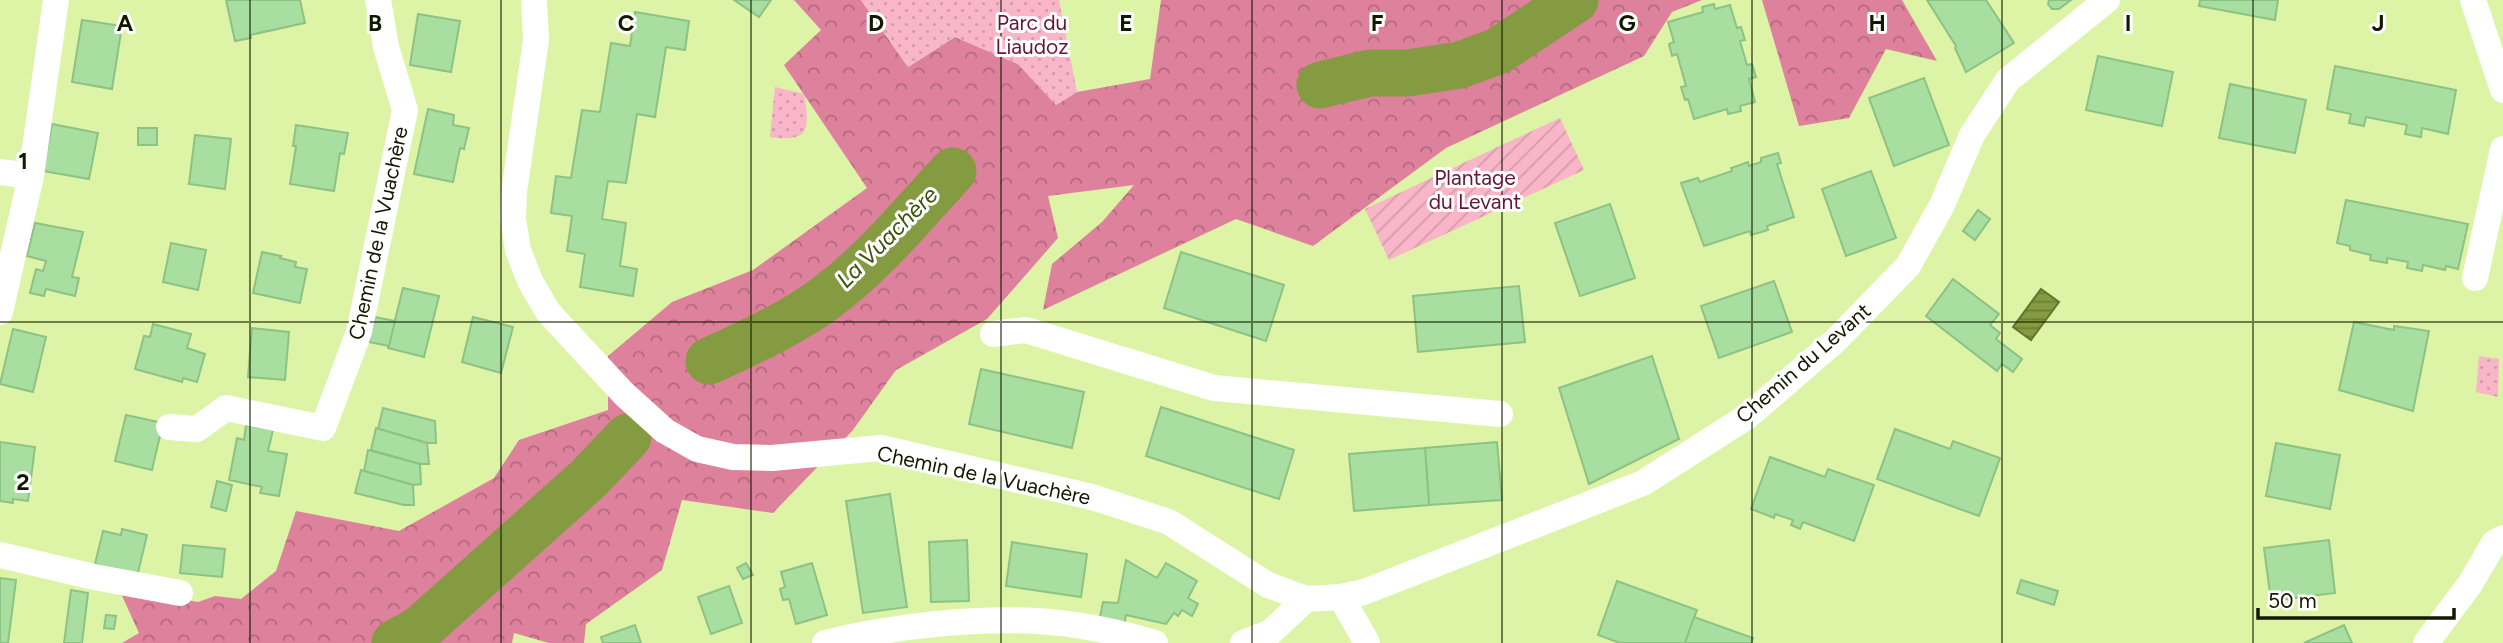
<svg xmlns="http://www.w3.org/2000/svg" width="2503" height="643" viewBox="0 0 2503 643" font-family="Figtree,sans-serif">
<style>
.forest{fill:url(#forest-crowns)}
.park{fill:url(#park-dots)}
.garden{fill:url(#garden-furrows)}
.water{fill:url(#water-rules);stroke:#63742e;stroke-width:2}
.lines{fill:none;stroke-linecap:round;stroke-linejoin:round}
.river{stroke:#859b41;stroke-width:47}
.building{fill:#a8dea0;stroke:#8dc285;stroke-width:2}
.minor{stroke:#fff;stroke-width:26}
.grid{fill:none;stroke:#131900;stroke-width:2;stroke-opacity:0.55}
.labels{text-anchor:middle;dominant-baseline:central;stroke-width:6;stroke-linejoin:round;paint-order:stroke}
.park-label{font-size:21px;fill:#671336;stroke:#fff}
.street-label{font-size:21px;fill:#131900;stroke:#fff}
.water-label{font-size:23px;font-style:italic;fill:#42500c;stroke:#fff}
.grid-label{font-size:23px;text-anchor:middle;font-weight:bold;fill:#131900;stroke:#fff;stroke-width:6;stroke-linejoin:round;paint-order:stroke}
</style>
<defs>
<pattern id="forest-crowns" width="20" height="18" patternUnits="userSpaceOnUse" patternTransform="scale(1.75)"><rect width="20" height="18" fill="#de819d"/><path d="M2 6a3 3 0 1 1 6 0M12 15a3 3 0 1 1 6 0" fill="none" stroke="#b3697e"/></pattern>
<pattern id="park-dots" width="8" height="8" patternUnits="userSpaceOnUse" patternTransform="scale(1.75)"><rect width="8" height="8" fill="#f8b6c8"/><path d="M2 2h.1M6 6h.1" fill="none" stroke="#d49caa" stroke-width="1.8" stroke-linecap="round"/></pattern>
<pattern id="garden-furrows" width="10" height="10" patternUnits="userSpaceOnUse" patternTransform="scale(1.75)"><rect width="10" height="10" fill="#f8b6c8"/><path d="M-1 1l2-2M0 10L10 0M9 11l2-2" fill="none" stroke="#d49caa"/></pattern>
<pattern id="water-rules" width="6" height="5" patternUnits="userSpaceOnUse" patternTransform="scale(1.75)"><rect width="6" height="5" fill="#859b41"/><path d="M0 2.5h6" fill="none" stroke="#6c7e34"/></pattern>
</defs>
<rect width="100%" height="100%" fill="#ddf3a5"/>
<g class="forest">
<path d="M794,0H861L908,67L955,37L1018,64L1056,105L1077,92L1150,79L1161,0H1702L1672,12L1644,56L1446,148L1313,246L1236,219L1043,310L1052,264L1102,222L1134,185L1048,196L1058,238L987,319L896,370L853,430L773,513L682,500L662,570L586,624L584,643H549L514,633L512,643H122L139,633L118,587L198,602L215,596L241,599L276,571L296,511L399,531L494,478L519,440L608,410V356L672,302L753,270L867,188L784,65L821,30Z"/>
<path d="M1762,0H1902L1937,61L1886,49L1849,118L1799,126Z"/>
</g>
<g class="park">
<path d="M861,0H1059L1077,92L1056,105L1018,64L955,37L908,67Z"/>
<path d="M775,87L804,94C810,128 810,143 770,137Z"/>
<path d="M2479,356L2499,359L2498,397L2476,392Z"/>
</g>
<path class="garden" d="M1560,118L1584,170L1389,260L1365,209Z"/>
<path class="water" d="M2041,289L2059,302L2031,340L2013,327Z"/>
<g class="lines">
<g class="river">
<path d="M1320,85L1370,73H1408L1460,65L1498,51L1575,0"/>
<path d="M709,361C750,342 791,324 827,297C875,261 913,214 953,171"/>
<path d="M395,643L419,630L588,479L628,437"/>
</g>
</g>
<g class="building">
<path d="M226,0H300L305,23L250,35L251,38L235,41Z"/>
<path d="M734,0H771L759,17Z"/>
<path d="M1927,0H1986L2014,43L1966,72L1955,48L1956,46Z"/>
<path d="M2049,0H2071L2059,9H2052L2048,4Z"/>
<path d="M2200,0H2278L2275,20L2199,6Z"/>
<path d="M1714,4L1715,9L1730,5L1737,28L1741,27L1745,40L1740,41L1747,65L1752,64L1756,77L1749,79L1755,102L1740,106L1741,111L1728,114L1727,109L1694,119L1688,99L1685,100L1681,87L1686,86L1677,54L1672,56L1669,44L1674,42L1668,22L1703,12L1702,7Z"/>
<path d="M635,12L689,21L685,50L666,47L655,117L637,114L626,183L608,181L602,219L626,223L620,266L637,269L633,296L580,287L585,254L567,251L572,216L551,213L556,176L571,178L582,110L600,112L611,43L630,46Z"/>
<path d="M418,14L460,21L451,72L410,65Z"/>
<path d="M82,20L122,26L112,89L72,82Z"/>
<path d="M2098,56L2173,72L2162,126L2086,110Z"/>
<path d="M2335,66L2456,90L2448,134L2422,128L2421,137L2405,134L2407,125L2366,117L2364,126L2349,123L2351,114L2327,109Z"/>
<path d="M1924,78L1949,145L1894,166L1869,98Z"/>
<path d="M2230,84L2306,100L2295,153L2219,138Z"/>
<path d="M428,109L454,115L453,125L469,128L464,149L460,148L453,182L414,174Z"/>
<path d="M52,124L98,133L89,179L43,171Z"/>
<path d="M296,125L348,133L344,154L340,153L334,191L290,184L296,146H293Z"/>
<rect x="138" y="128" width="19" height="17"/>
<path d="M195,135L231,139L225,189L189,184Z"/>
<path d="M1778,153L1781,163L1777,164L1794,217L1767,226L1768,230L1751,235L1750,231L1704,246L1681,183L1698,178L1700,182L1732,171L1731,168L1748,162L1749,166L1761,162V158Z"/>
<path d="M1871,171L1896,238L1846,256L1822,189Z"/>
<path d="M2346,200L2468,224L2458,269L2446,266L2445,270L2423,265L2422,271L2407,268L2408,262L2387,258V263L2370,260L2371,255L2350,250V246L2337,243Z"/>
<path d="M1610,204L1635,278L1580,296L1555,223Z"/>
<path d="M1978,210L1990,219L1975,240L1963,231Z"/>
<path d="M35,223L83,232L72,277L79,278L75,296L46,289L44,296L30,293L36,269L43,271L46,261L27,256Z"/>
<path d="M171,243L206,250L198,290L163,282Z"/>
<path d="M262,252L281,256L280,258L296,262L295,267L307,269L300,303L253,293Z"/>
<path d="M1181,252L1284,285L1266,341L1164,308Z"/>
<path d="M1953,279L1999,314L1990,325L2000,333L1996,339L2022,359L2013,372L2002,364L1997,371L1926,316Z"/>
<path d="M1774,281L1792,332L1719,358L1701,306Z"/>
<path d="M1519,286L1525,342L1418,352L1413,296Z"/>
<path d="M403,288L439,296L424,357L388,348Z"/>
<path d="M375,317L395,321L389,346L369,342Z"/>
<path d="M473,317L513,327L501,373L462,362Z"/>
<path d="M2354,322L2394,330V326L2429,331L2413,411L2339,390Z"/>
<path d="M153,324L191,334L187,348L205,354L197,382L183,378L182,382L135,369L144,336L150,337Z"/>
<path d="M252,328L289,332L285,380L248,377Z"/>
<path d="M13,329L46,337L33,392L0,384Z"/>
<path d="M1652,356L1679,439L1589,484L1559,388Z"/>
<path d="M981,369L1084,392L1072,448L969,424Z"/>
<path d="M1161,407L1294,450L1279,499L1146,456Z"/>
<path d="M383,408L435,421L436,443H427L378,429Z"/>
<path d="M126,415L163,423L152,470L115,461Z"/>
<path d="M246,425L273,430L268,451L287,454L279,496L260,493L262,487L229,480L237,438L244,440Z"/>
<path d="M376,428L427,443L429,464H420L371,450Z"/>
<path d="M1895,429L1950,449L1953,441L2000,458L1979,516L1877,479Z"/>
<path d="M0,442L35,447L28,501L13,499V503L0,501Z"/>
<path d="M1497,442L1502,500L1429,505L1425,448Z"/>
<path d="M2276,443L2340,455L2330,509L2266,496Z"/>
<path d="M1425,448L1429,505L1354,511L1349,454Z"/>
<path d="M368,450L420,464L421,484L413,485L364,471Z"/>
<path d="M1770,457L1825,477L1828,469L1874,485L1854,541L1803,522L1800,529L1791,525L1793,520L1775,514L1774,518L1751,509Z"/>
<path d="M361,470L413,485L414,505H404L355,493Z"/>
<path d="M217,481L232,485L226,511L211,507Z"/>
<path d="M890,494L907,607L863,613L846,501Z"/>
<path d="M122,529L147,535L136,581L95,564L103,531L121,535Z"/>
<path d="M967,540L969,601L931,602L929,542Z"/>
<path d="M2329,540L2335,593L2271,601L2264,548Z"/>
<path d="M1012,542L1087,554L1081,597L1006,586Z"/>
<path d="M183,545L225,549L222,577L180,573Z"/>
<path d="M1126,560L1157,578L1166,563L1197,581L1188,598L1198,604L1192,616L1182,610L1178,616L1174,613L1166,624L1126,615L1123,630L1098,627L1103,602L1118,603Z"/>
<path d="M746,563L753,575L743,579L737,568Z"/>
<path d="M812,563L827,615L796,624L789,599L783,600L780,589L785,587L781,572Z"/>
<path d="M0,578L16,580L8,643H0Z"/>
<path d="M2021,580L2058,591L2054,605L2017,593Z"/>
<path d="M1617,581L1697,610L1685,643H1620L1598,635Z"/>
<path d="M729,586L742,623L711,634L698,597Z"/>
<path d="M71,590L88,593L82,643H64Z"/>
<path d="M106,615L116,616L114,629L104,628Z"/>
<path d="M1694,617L1753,638L1751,643H1685Z"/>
<path d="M635,625L641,643H603L601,637Z"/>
<path d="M2344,625L2352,643H2304Z"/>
</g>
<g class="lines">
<g class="minor">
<path d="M534,0L536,40L514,192L513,219L518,250L530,281L548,312L624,394L665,431L697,449L733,457L772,458L881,448L1092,497L1169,522L1268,585L1306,599L1341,597L1364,592L1643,483L1748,416L1835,341L1908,266L1942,205L1972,135L2008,80L2107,0"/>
<path d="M2473,0L2503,90"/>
<path d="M0,172L31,176"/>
<path d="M2475,278L2503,149"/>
<path d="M0,312L31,176L56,0"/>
<path d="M993,334L1026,330L1214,388L1500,414"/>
<path d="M169,427L197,429L226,408L323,428L359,332L405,110L386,47L378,0"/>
<path d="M0,555L94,577L180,593"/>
<path d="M1341,597L1367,643"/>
<path d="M825,643C893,626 980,616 1050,622C1085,625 1121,633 1155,643"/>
<path d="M1243,643L1271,632L1306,599"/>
<path d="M2426,643L2470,584L2494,543L2503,538"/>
</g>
</g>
<path class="grid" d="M250,0V643M501,0V643M751,0V643M1001,0V643M1252,0V643M1502,0V643M1752,0V643M2002,0V643M2253,0V643M0,322H2503"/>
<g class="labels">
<g class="park-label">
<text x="1032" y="22">Parc du<tspan x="1032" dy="24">Liaudoz</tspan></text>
<text x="1475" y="177">Plantage<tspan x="1475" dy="24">du Levant</tspan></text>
</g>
<g class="street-label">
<text transform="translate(378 233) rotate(-78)">Chemin de la Vuachère</text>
<text transform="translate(1803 363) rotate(-41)">Chemin du Levant</text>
<text transform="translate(984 475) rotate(12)">Chemin de la Vuachère</text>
</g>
<g class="water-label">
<text transform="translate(887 237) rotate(-45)">La Vuachère</text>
</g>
</g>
<g class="grid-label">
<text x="125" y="31">A</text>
<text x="375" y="31">B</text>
<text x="626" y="31">C</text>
<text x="876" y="31">D</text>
<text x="1126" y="31">E</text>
<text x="1377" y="31">F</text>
<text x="1627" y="31">G</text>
<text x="1877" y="31">H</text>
<text x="2128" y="31">I</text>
<text x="2378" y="31">J</text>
<text x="23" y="169">1</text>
<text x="23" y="490">2</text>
</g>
<path d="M2258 608v10h196v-10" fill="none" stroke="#131900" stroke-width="3.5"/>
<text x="2268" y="608" font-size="21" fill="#131900" stroke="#ffffff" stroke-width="5" paint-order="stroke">50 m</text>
</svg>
